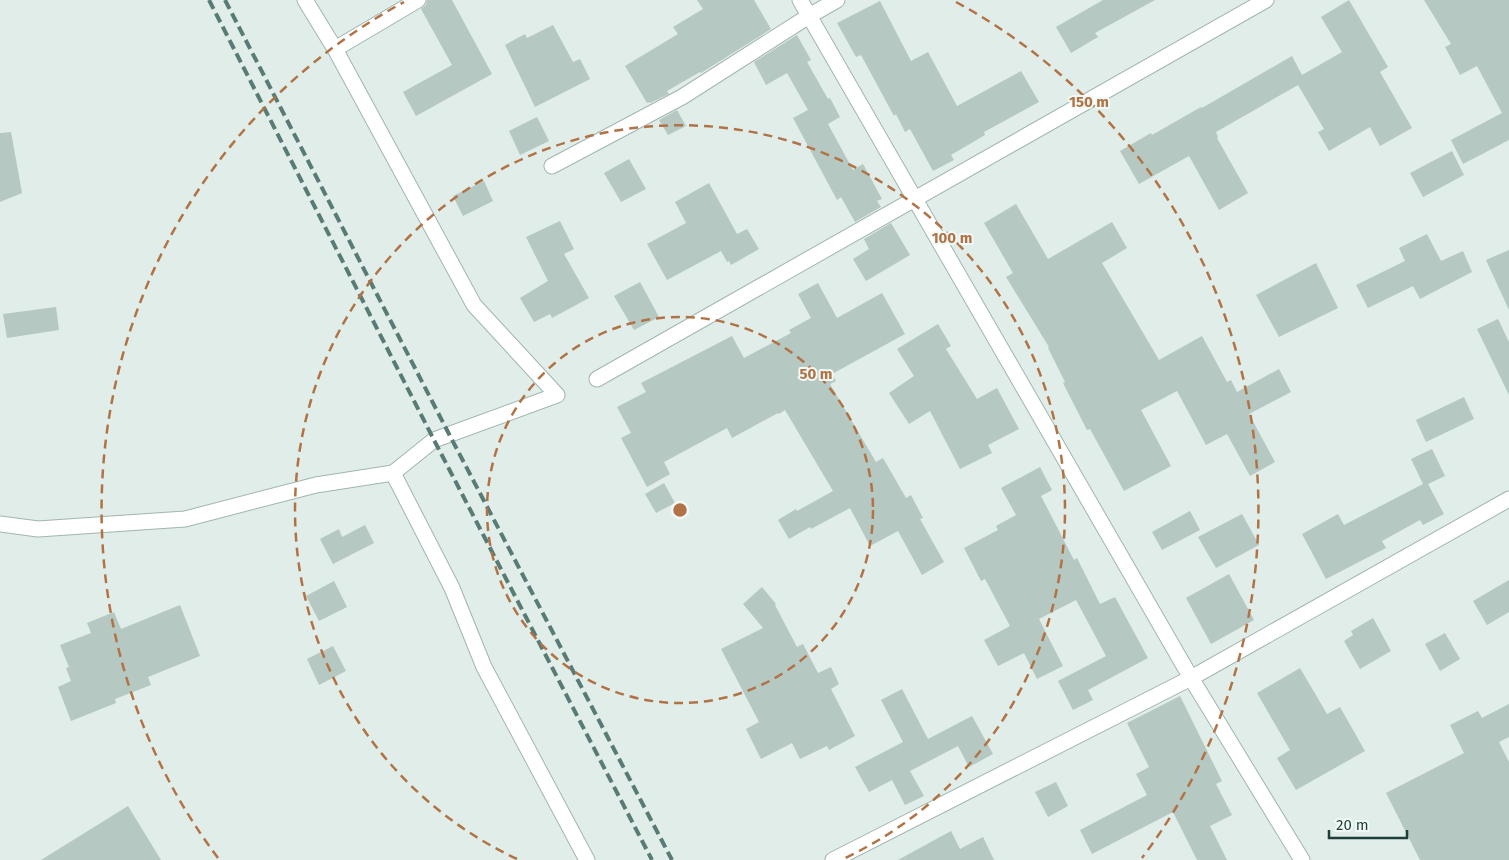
<svg xmlns="http://www.w3.org/2000/svg" width="1509" height="860" viewBox="0 0 1509 860" font-family="'Fira Sans',sans-serif">
<style>
.building{fill:#b5c8c2}
.lines{fill:none;stroke-linecap:round;stroke-linejoin:round}
.minor-casing{stroke:#a2b5b1;stroke-width:17}
.minor{stroke:#fff;stroke-width:15}
.rail{stroke:#597b76;stroke-width:4;stroke-dasharray:10 5;stroke-linecap:butt}
.ring{fill:none;stroke:#b17346;stroke-width:2.5;stroke-dasharray:9 6}
.centre{fill:#b17346;stroke:#f1f9f6;stroke-width:2.5}
.ring-label{font-size:15px;text-anchor:middle;font-weight:bold;fill:#b17346;stroke:#f1f9f6;stroke-width:4;stroke-linejoin:round;paint-order:stroke}
</style>
<rect width="100%" height="100%" fill="#e0ede9"/>
<g class="building">
<path d="M427,0H452L492,74L416,116L403,92L452,65L421,9L426,5Z"/>
<path d="M697,0H754L771,29L701,73L700,72L667,91L669,94L650,103L649,102L647,103L625,66L678,34L673,27L703,9Z"/>
<path d="M1103,0H1155L1095,33L1098,37L1071,53L1056,27Z"/>
<path d="M1349,0L1388,67L1380,72L1412,128L1380,146L1370,127L1329,151L1318,132L1324,129L1298,85L1216,132L1218,137L1217,138L1248,193L1219,210L1189,156L1139,184L1120,151L1151,133L1152,135L1201,107L1202,108L1292,56L1302,75L1342,52L1321,17Z"/>
<path d="M1424,0H1509V140L1463,164L1451,140L1502,113L1477,66L1460,75L1445,47L1451,44Z"/>
<path d="M880,1L911,61L928,52L957,106L1021,71L1039,102L984,132L985,135L951,155L954,160L933,171L910,129L905,132L896,114L894,116L861,55L856,57L837,23Z"/>
<path d="M553,25L573,62L580,59L590,79L535,107L505,45L525,34L527,38Z"/>
<path d="M797,35L811,60L807,62L828,99L830,98L840,117L828,124L853,170L863,164L882,199L877,201L881,207L855,222L841,197L837,200L793,118L808,110L787,73L766,85L754,62Z"/>
<path d="M677,110L686,126L668,135L659,120Z"/>
<path d="M537,117L549,141L520,155L509,131Z"/>
<path d="M11,132L22,193L0,202V133Z"/>
<path d="M1452,151L1464,175L1423,197L1410,173Z"/>
<path d="M629,159L646,189L621,202L604,173Z"/>
<path d="M484,181L493,201L463,216L453,196Z"/>
<path d="M709,183L737,234L747,229L759,249L731,265L729,261L727,262L721,251L667,280L647,244L686,223L675,202Z"/>
<path d="M1016,204L1048,259L1112,222L1127,248L1102,263L1159,360L1202,336L1227,382L1231,380L1237,392L1279,369L1291,392L1249,414L1275,462L1250,476L1227,434L1206,445L1177,391L1141,410L1171,466L1124,491L1090,429L1087,430L1063,383L1065,382L1048,348L1049,347L1006,277L1013,273L984,223Z"/>
<path d="M560,221L574,249L564,254L589,298L552,318L550,314L534,322L520,298L548,281L526,237Z"/>
<path d="M891,223L910,255L866,281L853,259L869,249L864,239Z"/>
<path d="M1427,234L1441,261L1463,251L1472,272L1420,299L1413,286L1368,308L1356,285L1405,261L1399,248Z"/>
<path d="M1509,250V310L1486,260Z"/>
<path d="M1316,263L1338,308L1279,337L1256,295Z"/>
<path d="M640,282L659,317L634,330L614,296Z"/>
<path d="M818,283L837,318L882,293L905,334L832,374L836,381L830,384L876,462L883,458L906,498L911,495L923,518L920,519L944,562L922,575L898,531L870,546L850,508L811,529L810,527L789,539L778,520L796,509L797,511L833,491L785,410L779,414L778,413L732,438L727,428L664,462L670,474L647,487L621,438L631,433L617,407L646,392L641,383L732,336L744,358L791,333L789,330L811,318L798,294Z"/>
<path d="M56,307L59,330L7,338L3,314Z"/>
<path d="M1498,319L1509,342V395L1477,329Z"/>
<path d="M938,324L951,346L946,349L977,399L997,388L1019,429L988,445L992,453L960,469L930,411L909,424L889,393L914,376L897,349Z"/>
<path d="M1464,397L1474,419L1426,442L1416,420Z"/>
<path d="M1432,449L1445,476L1428,484L1444,514L1423,525L1420,520L1382,541L1386,548L1326,579L1302,534L1338,514L1344,525L1423,484L1411,459Z"/>
<path d="M1040,467L1052,490L1041,496L1074,560L1077,558L1100,604L1115,597L1148,658L1088,690L1093,700L1073,710L1058,681L1106,656L1076,600L1039,619L1063,666L1037,679L1024,653L998,666L984,640L1010,626L985,579L981,581L964,548L998,530L996,526L1016,515L1001,488Z"/>
<path d="M664,483L675,503L656,513L645,494Z"/>
<path d="M1190,511L1200,530L1162,550L1152,532Z"/>
<path d="M1242,514L1259,545L1216,568L1198,537Z"/>
<path d="M365,525L374,543L333,564L320,539L339,529L342,537Z"/>
<path d="M1229,574L1254,620L1211,644L1186,598Z"/>
<path d="M1509,580V612L1487,625L1473,601Z"/>
<path d="M334,581L347,607L319,621L306,596Z"/>
<path d="M762,587L776,604L775,605L797,647L803,644L818,673L831,667L839,684L831,689L855,736L829,750L827,746L800,759L792,743L761,759L746,729L759,722L721,649L763,628L743,604Z"/>
<path d="M180,605L200,656L148,677L151,685L115,699L116,703L71,721L58,687L71,681L66,668L69,667L60,645L91,633L87,623L114,612L121,629Z"/>
<path d="M1373,618L1391,651L1360,669L1344,641L1353,635L1351,631Z"/>
<path d="M1445,633L1460,659L1440,671L1425,644Z"/>
<path d="M333,646L346,671L319,685L307,659Z"/>
<path d="M1300,668L1327,714L1340,707L1365,751L1296,790L1277,758L1290,750L1257,693Z"/>
<path d="M902,689L928,739L972,716L993,754L969,767L958,746L910,771L924,796L905,805L892,780L869,792L855,767L903,742L881,700Z"/>
<path d="M1180,696L1222,781L1216,784L1232,815L1210,826L1227,860H1197L1173,812L1092,854L1080,830L1147,795L1136,774L1149,767L1127,723Z"/>
<path d="M1509,704V737L1499,742L1509,762V860H1420L1386,793L1464,753L1450,725L1478,711L1482,718Z"/>
<path d="M1056,782L1068,806L1048,817L1035,792Z"/>
<path d="M128,806L161,860H41Z"/>
<path d="M951,831L960,849L983,837L994,860H898Z"/>
</g>
<g class="lines">
<g class="minor-casing">
<g id="minor">
<path d="M800,0L1191,678L1302,860"/>
<path d="M335,49L418,0"/>
<path d="M552,166L682,97L809,16L837,0"/>
<path d="M597,379L1266,0"/>
<path d="M393,473L452,588L484,667L587,860"/>
<path d="M0,524L38,529L185,519L316,485L393,473L434,440L557,395L474,305L335,49L305,0"/>
<path d="M833,860L1191,678L1509,499"/>
</g>
</g>
<use href="#minor" class="minor"/>
<g class="rail">
<path d="M209,0L434,440L652,860"/>
<path d="M225,0L449,434L672,860"/>
</g>
</g>
<g class="ring">
<circle cx="680" cy="510" r="193"/>
<path d="M517 859A385 385 0 1 1 843 859"/>
<path d="M218 858A578 578 0 0 1 404 2M956 2A578 578 0 0 1 1142 858"/>
</g>
<circle cx="680" cy="510" r="8" class="centre"/>
<g class="ring-label">
<text x="1089" y="107">150 m</text>
<text x="952" y="243">100 m</text>
<text x="816" y="379">50 m</text>
</g>
<path d="M1329 830v8h78v-8" fill="none" stroke="#1f3f3b" stroke-width="2.5"/>
<text x="1336" y="830" font-size="15" fill="#1f3f3b" stroke="#f1f9f6" stroke-width="4" paint-order="stroke">20 m</text>
</svg>
